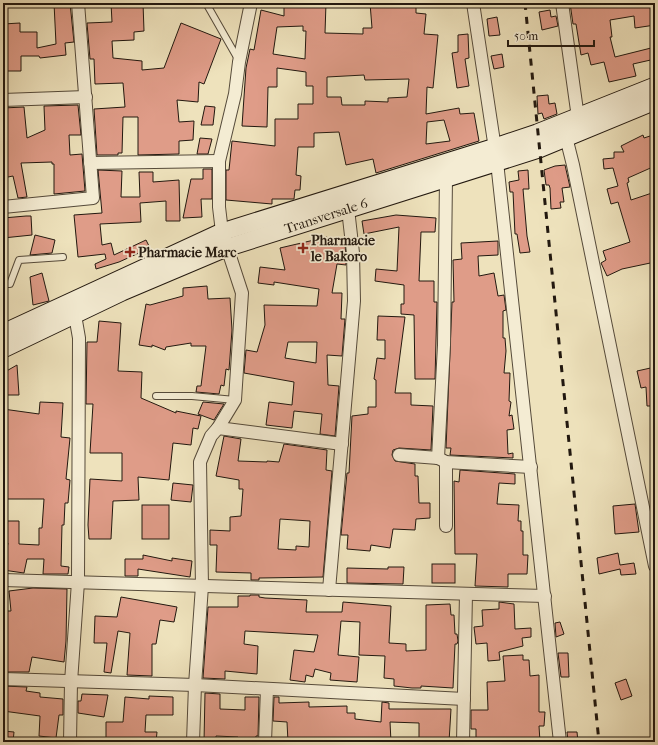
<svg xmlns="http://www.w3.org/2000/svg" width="658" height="745" viewBox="0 0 658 745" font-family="'IM FELL French Canon',serif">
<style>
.building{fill:#df9c88;stroke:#22180f;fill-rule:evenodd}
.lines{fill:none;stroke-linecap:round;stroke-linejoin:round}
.service-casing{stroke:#554a3a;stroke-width:8}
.minor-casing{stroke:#554a3a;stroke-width:14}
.secondary-casing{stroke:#22180f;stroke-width:19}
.service{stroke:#f4ecd3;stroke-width:6}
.minor{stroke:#f4ecd3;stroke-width:12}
.secondary{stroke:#f4ecd3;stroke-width:17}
.rail{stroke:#22180f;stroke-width:3;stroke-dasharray:7 7;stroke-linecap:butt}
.poi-dot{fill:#8f2418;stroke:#f4ecd3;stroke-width:1.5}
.labels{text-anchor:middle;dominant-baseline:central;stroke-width:3.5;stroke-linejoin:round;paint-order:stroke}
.street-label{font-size:14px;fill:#22180f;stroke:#f4ecd3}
.poi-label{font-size:14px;font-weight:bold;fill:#22180f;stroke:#f4ecd3;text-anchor:start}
</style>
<rect width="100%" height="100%" fill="#eee2bc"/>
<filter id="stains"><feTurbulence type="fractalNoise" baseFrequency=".005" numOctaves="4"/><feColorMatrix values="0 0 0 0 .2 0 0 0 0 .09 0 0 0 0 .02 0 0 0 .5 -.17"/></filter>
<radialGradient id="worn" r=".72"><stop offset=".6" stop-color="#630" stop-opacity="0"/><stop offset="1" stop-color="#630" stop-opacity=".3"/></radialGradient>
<g class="building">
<path d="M54,3H70L74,42L65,43L66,55L40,58L39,56H21V71H4L3,24L20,23V32H37V48L56,44Z"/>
<path d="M111,3H143L144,31L134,32V40L112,41L113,58L142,61V70L164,68L181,23L221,39L204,84L199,82L198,102L177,100L179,122L194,121L193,140L179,141V154L138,155V117H123L122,153H118V155H97L94,109L125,107L123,83L95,84L94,59H90L87,23L112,22Z"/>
<path d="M284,3H326L325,33L363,34V28H372L370,3H385V6L416,5V13L426,14L424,34L438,35L433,88L427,87L426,114L459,108L460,114L474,113L479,141L376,173L373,159L346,165L339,132L314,133V147H298L296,175L301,176L300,190H295L294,199H272V204L226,200V170H229L232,141L275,146V119H298V104H313V86H306V72L277,68V87H268L267,127L242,126L246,68L250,49L254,50L261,10L284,16ZM303,26V31H306L305,59L273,54L277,27ZM364,75L365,80L409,79L407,97L388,98V102L365,101V105H342L341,97H327V77ZM444,120L450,141L426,144L427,122Z"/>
<path d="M570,3H655V25L635,28L634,16L610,20L612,37H610L615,57L655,47V59L633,64L636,76L609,82L604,62L591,65L588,53L581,55L576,24H573Z"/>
<path d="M550,10L551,17L556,16L558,26L542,30L539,12Z"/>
<path d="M497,17L500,35L489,36L487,19Z"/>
<path d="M468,34L469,58L465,59L469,86L457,88L452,53L458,52V35Z"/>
<path d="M502,54L504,67L494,69L491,56Z"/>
<path d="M548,95L549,104L555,103L557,114L544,119L542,113L538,114L537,96Z"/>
<path d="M78,105L81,135H69L70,155L82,154L85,191L54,194V164H52V162L21,163L27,197L18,198L13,176L3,178V140H6L3,108L24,107L27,138L45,130L44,106Z"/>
<path d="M205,106L215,107L213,125H201Z"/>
<path d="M643,135L644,138L653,135L655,142V166L628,178L629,182L627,183L631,200L655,192V262L622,269L607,276L601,263L606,260L603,251L630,242L618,202L611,204L607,189L618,186L613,168L604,169L603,159L614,158V152H624L621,146Z"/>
<path d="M200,138L212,139L208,154H197Z"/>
<path d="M565,165L570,187L562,188L564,202H560L561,208L551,209L550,188L549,185H546L544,170L555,166Z"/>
<path d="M203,169H212V199H201L202,217L183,218L191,179H203Z"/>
<path d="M98,170L122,171L121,197H140L139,172H153V182L179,180L180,221H166V201L140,203L141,222L100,224L102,245L111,243L114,255L146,240L150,248L119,262L96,269L95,264L106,259L105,254L78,257L74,215L102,213Z"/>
<path d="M528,170L529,189H523L527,236L530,252L520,253L517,234H515L513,192H510L509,182L519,180L518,171Z"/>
<path d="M396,215L436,218L435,232H421L419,281H434V302H437L435,379H415L414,315L401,314V304H404V285L375,281L376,269L397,271L399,227L364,234L362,221Z"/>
<path d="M26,216H31L32,235L3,238V218Z"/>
<path d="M35,235L55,240L52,253L30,255Z"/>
<path d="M327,237V245H345L346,254V265L337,264L332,293H342L341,319H345L342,356L327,355L328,385L339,386L335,436L320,434L322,414L294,411L292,428L266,425L269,402L292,405L294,382L244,373L246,350L257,352L265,325L264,305L317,306L319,289L274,282V285L258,283L260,267L285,270L280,248ZM288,342H317L316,363L285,358Z"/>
<path d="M498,241V255L478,256L479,276L494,273L498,296L504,295L506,310L503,311V338H505L506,351L504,373H510L509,401L511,402L509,416L512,415L514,429L507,430L508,454L513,453V458L450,455L451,448H446L452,302H454L453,260L462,259L461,243Z"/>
<path d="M42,273L49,301L33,305L30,277Z"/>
<path d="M207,286L208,299L230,298L232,330L229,370L226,369L224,386L221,385L219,394L196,392L197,386H201L206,346H191V343L166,347L165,350L152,345V347L139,345L146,304L150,305L183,296V288Z"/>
<path d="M378,316L405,317L395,393H411V405L433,406L431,450L399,448L393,450L392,455L395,461L415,464V476H418L419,503H430V518L416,519L415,530L393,529L390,548L371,545L370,551L347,549L348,535H341L347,473H349L352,416L368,414V407H376V380L374,379L377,358L385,359V340H377Z"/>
<path d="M99,321L121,323L118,371L142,372L141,398L176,413V411L201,416L198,429L193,428L191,445L173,443L169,480L138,477L139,500L113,501L111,539H89L88,525L90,479L122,481V453H90L93,404H86L87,342H97Z"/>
<path d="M17,365L19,395H3V373Z"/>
<path d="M655,367V406H647L646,387L641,388L637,371Z"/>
<path d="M40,402L63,403L61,437L70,438L66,479L70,480L68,503H65L64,525H62L61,566L69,567L68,574H43L44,559H27L24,573L3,570L8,543H3V521H19V544L39,545V528H42L44,499H3V409L39,414Z"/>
<path d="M203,402L224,404L214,420L198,414Z"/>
<path d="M224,436L241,439L238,461L267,462V461L279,462L284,444L327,450L326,470L332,471L323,577L259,578V580H251V573L216,572L217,545H210V530L230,531V517L241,516L243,489H239V480L216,476ZM280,519L310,521L309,547L296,546V550L278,549Z"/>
<path d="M460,470L515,474V484L499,483L497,504L519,505L518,521H521V531H523V555H528L527,574H508V587L475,586L477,554H455L454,481L459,482Z"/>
<path d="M173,483L193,485L191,502L171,500Z"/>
<path d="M635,504L639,532L615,534L613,506Z"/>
<rect x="142" y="505" width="27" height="34"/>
<path d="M618,553L620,565L634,563L636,574L621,575L620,569L599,574L597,558Z"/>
<path d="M143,555L172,561V558L192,561L190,577L138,569V576H125V559H143Z"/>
<rect x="432" y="564" width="23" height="19"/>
<path d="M388,567H404L403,584L347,583V568L388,569Z"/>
<path d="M33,588L67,589L66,641L64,662L32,657L29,672H3V611H11L9,591Z"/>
<path d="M250,595H259V597L265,598L307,600L306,612H342L343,602L391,606L389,643L406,644V651L426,650V605L450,604L451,615H454L455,634H457L458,641L457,644H455L453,688L421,686V688H412L394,686V679L384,678L385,656L359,655L360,622L341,621L338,655L359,657L357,682L330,680L331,673L315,669L313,677L306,675L305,682L290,680L294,650L314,652L318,635L245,631L244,644L258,646L257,674L225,671V679L203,678L208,607H238V596H250Z"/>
<path d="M121,597L177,607L174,622L160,620L156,644H152V676L127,675L130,633L118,631L111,673L104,672L107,643H94L95,616L117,617Z"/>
<path d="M499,602L514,604L515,629L531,628V637L522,638L523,646L499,652L500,660L488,661L487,643L476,644L474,627L483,626L482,610L499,609Z"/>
<path d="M560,622L564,634L556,637L555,623Z"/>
<path d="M558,653H568L569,677H561Z"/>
<path d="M523,655V660H529L530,676L539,675V712H545L544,726H539L540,742H476V729H471V710H488L487,682L505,681L503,656Z"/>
<path d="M626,679L632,696L621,700L615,683Z"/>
<path d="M3,686L27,687L26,691L40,693V697L63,699V715H59L56,738L39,736L40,716L3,711Z"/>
<path d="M205,693L220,694V709L245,710V697H259L258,736H256L255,742H238V737L216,736V742H204Z"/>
<path d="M82,694L108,695L104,717L78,713V701H81Z"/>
<path d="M149,696L173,697V715H146L145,732H157L156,742H106V722H123L125,697L149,699Z"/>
<path d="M274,697H279V703L309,702V707L347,706V713H355V719L381,722L382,702L389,703V709H451L449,742H419V723L390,722L391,742H288L287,722L273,721Z"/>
<path d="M3,731L14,732L13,742H3Z"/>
<path d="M567,732H577L578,742H568Z"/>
</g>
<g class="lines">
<g class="service-casing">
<g id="service">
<path d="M206,3L238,59"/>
<path d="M3,284H10L19,260L63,257"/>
<path d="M156,396H192L235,400"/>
</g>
</g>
<g class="minor-casing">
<g id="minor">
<path d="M473,3L497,162L560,742"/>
<path d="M562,3L579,125"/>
<path d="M3,100L86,97"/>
<path d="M566,137L573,165L655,566"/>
<path d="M90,163L219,161"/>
<path d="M3,207L93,198L78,3"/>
<path d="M218,428L342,444"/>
<path d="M399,455L438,458L446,462L531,467"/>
<path d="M438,458L444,345L446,178"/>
<path d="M446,526V462"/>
<path d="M3,580L545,596"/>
<path d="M329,590L354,301L353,253L348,209"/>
<path d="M3,679L195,685L464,699"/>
<path d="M70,742L71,682L78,582L79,338L75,315"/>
<path d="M193,742L195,685L202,586L200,462L211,436L218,428L235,400L242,293L222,232L219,207V161L235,94L239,62L251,3"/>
<path d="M265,742L267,689"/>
<path d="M463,742L466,594"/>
</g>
</g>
<g class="secondary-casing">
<g id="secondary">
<path d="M3,333L222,232L495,147L537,133L655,86"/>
<path d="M3,349L122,292L226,248L539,149L655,101"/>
</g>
</g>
<use href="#service" class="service"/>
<use href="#minor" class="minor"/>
<use href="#secondary" class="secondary"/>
<path class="rail" d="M525,3L599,742"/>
</g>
<g class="poi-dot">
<path d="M301 242h4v4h4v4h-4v4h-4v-4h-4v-4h4z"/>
<path d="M128 246h4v4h4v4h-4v4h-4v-4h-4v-4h4z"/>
</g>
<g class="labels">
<g class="street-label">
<text transform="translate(326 216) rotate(-18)">Transversale 6</text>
</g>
<g class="poi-label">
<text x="311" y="240">Pharmacie<tspan x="311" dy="16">le Bakoro</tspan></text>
<text x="138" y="252">Pharmacie Marc</text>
</g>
</g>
<rect width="658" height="745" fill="none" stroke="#eee2bc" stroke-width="16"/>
<rect x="4" y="4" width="650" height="737" fill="none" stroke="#22180f" stroke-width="2"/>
<rect x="8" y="8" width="642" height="729" fill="none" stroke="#22180f"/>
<path d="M508 40v6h86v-6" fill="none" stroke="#22180f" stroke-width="2"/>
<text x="514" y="40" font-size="12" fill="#22180f" stroke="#f4ecd3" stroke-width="3" paint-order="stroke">50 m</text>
<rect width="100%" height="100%" filter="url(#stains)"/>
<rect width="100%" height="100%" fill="url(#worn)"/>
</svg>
